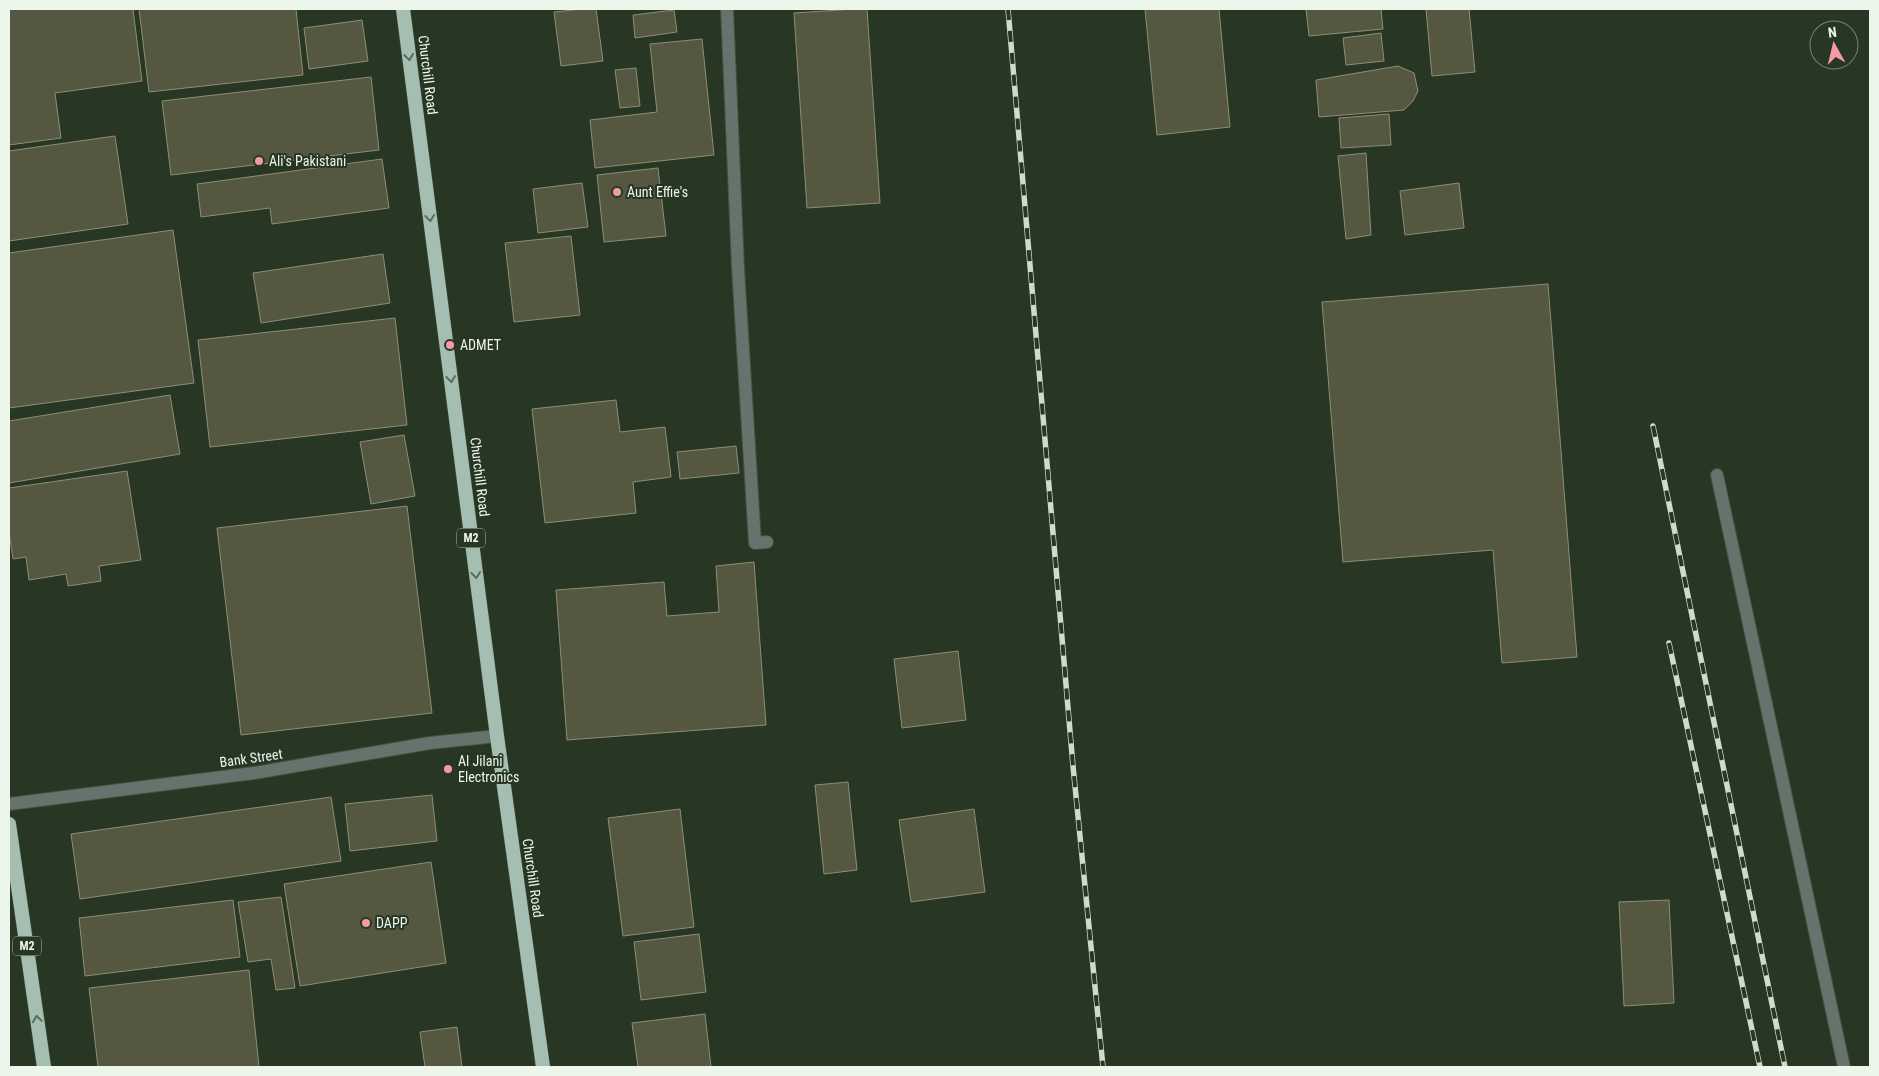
<svg xmlns="http://www.w3.org/2000/svg" width="1879" height="1076" viewBox="0 0 1879 1076" font-family="'Roboto Condensed',sans-serif">
<style>
.building{fill:#555740;stroke:#8c8f76}
.lines{fill:none;stroke-linecap:round;stroke-linejoin:round}
.service-casing{stroke:#445140;stroke-width:14}
.minor-casing{stroke:#445140;stroke-width:14}
.trunk-casing{stroke:#445140;stroke-width:15}
.service{stroke:#66726c;stroke-width:12}
.minor{stroke:#66726c;stroke-width:12}
.trunk{stroke:#a4beb1;stroke-width:14}
.rail-casing{stroke:#d0dace;stroke-width:5.5}
.rail{stroke:#283624;stroke-width:4;stroke-dasharray:11;stroke-linecap:butt}
.oneway{stroke:#5a6c5c}
.poi-dot{fill:#f49aa6;stroke:#283624;stroke-width:2}
.labels{text-anchor:middle;dominant-baseline:central;stroke-width:4;stroke-linejoin:round;paint-order:stroke}
.shield{fill:#283624;stroke:#b2bcaf;stroke-width:1}
.shield-label{font-size:12px;font-weight:bold;fill:#edf6eb}
.street-label{font-size:14px;fill:#edf6eb;stroke:#283624}
.poi-label{font-size:14px;fill:#edf6eb;stroke:#283624;text-anchor:start}
</style>
<rect width="100%" height="100%" fill="#283624"/>
<g class="building">
<path d="M9,9H133L142,81L55,93L61,138L9,145Z"/>
<path d="M139,9H296L303,75L149,92Z"/>
<path d="M583,9H596L603,61L561,66L554,12Z"/>
<path d="M855,9H867L880,203L807,208L794,13Z"/>
<path d="M1145,9H1219L1230,127L1157,135Z"/>
<path d="M1306,9H1381L1383,29L1309,36Z"/>
<path d="M1426,9H1469L1475,72L1432,76Z"/>
<path d="M674,10L677,32L635,38L633,15Z"/>
<path d="M362,20L368,61L309,69L304,28Z"/>
<path d="M1381,33L1384,61L1346,65L1343,38Z"/>
<path d="M702,39L714,155L595,168L590,120L657,112L650,44Z"/>
<path d="M1398,66L1414,73L1418,91L1413,101L1404,110L1319,117L1316,80Z"/>
<path d="M636,68L640,106L620,108L615,70Z"/>
<path d="M371,77L379,150L171,175L162,101Z"/>
<path d="M1389,114L1391,145L1341,148L1339,118Z"/>
<path d="M115,136L128,224L9,241V151Z"/>
<path d="M1366,153L1371,235L1346,239L1338,156Z"/>
<path d="M382,159L389,208L272,224L270,208L201,217L197,184Z"/>
<path d="M658,168L666,236L604,242L597,175Z"/>
<path d="M582,183L588,227L538,233L533,189Z"/>
<path d="M1459,183L1464,228L1405,235L1400,191Z"/>
<path d="M173,230L194,383L9,408V253Z"/>
<path d="M571,236L580,315L514,322L505,243Z"/>
<path d="M383,254L390,303L261,323L253,273Z"/>
<path d="M1548,284L1577,657L1502,663L1493,550L1343,562L1322,302Z"/>
<path d="M395,318L407,425L210,447L198,340Z"/>
<path d="M170,395L180,454L9,483V421Z"/>
<path d="M616,400L620,432L665,427L671,477L633,482L636,513L545,523L532,409Z"/>
<path d="M404,435L415,496L371,504L360,442Z"/>
<path d="M736,446L739,473L680,479L677,452Z"/>
<path d="M127,471L141,560L99,566L101,581L68,586L66,574L29,580L26,557L13,559L9,532V488Z"/>
<path d="M407,506L432,713L241,735L217,528Z"/>
<path d="M754,562L766,725L567,740L556,590L664,582L667,616L719,612L716,566Z"/>
<path d="M958,651L966,720L902,728L894,659Z"/>
<path d="M848,782L857,870L824,874L815,785Z"/>
<path d="M432,795L437,841L350,851L345,804Z"/>
<path d="M331,797L341,861L80,899L71,834Z"/>
<path d="M680,809L694,927L623,936L608,818Z"/>
<path d="M974,809L985,892L911,902L899,820Z"/>
<path d="M431,862L446,963L300,986L284,884Z"/>
<path d="M281,897L295,988L276,990L271,959L248,962L238,902Z"/>
<path d="M233,900L240,957L85,976L79,918Z"/>
<path d="M1669,900L1674,1003L1624,1006L1619,902Z"/>
<path d="M699,934L706,992L641,1000L634,942Z"/>
<path d="M249,970L259,1067H98L89,988Z"/>
<path d="M705,1014L711,1067H638L632,1023Z"/>
<path d="M457,1027L462,1067H425L420,1032Z"/>
</g>
<g class="lines">
<g class="service-casing">
<g id="service">
<path d="M1717,475L1844,1067"/>
<path d="M9,804L254,773L430,743L497,736"/>
</g>
</g>
<g class="minor-casing">
<path id="minor" d="M727,9L738,268L755,543L767,542"/>
</g>
<g class="trunk-casing">
<g id="trunk">
<path d="M403,9L497,736L543,1067"/>
<path d="M9,824L44,1067"/>
</g>
</g>
<use href="#service" class="service"/>
<use href="#minor" class="minor"/>
<use href="#trunk" class="trunk"/>
<g class="rail-casing">
<g id="rail">
<path d="M1008,9L1073,766L1103,1067"/>
<path d="M1653,426L1785,1067"/>
<path d="M1669,643L1760,1067"/>
</g>
</g>
<use href="#rail" class="rail"/>
</g>
<defs><path id="oneway-chevron" d="M-2-3.5L2.5 0L-2 3.5" fill="none" stroke-width="1.6" stroke-linecap="round" stroke-linejoin="round" transform="scale(1.25)"/></defs>
<g class="oneway">
<use href="#oneway-chevron" transform="translate(409 57) rotate(83)"/>
<use href="#oneway-chevron" transform="translate(430 218) rotate(83)"/>
<use href="#oneway-chevron" transform="translate(451 379) rotate(83)"/>
<use href="#oneway-chevron" transform="translate(476 575) rotate(83)"/>
<use href="#oneway-chevron" transform="translate(37 1019) rotate(-98)"/>
</g>
<g class="poi-dot">
<circle cx="259" cy="161" r="5"/>
<circle cx="617" cy="192" r="5"/>
<circle cx="450" cy="345" r="5"/>
<circle cx="448" cy="769" r="5"/>
<circle cx="366" cy="923" r="5"/>
</g>
<g class="labels">
<g class="shield">
<rect x="457" y="528.5" width="28" height="19" rx="4"/>
<rect x="13" y="936.5" width="28" height="19" rx="4"/>
</g>
<g class="shield-label">
<text x="471" y="538">M2</text>
<text x="27" y="946">M2</text>
</g>
<g class="street-label">
<text transform="translate(428 75) rotate(83)">Churchill Road</text>
<text transform="translate(480 477) rotate(83)">Churchill Road</text>
<text transform="translate(251 758) rotate(-8)">Bank Street</text>
<text transform="translate(533 878) rotate(82)">Churchill Road</text>
</g>
<g class="poi-label">
<text x="269" y="161">Ali's Pakistani</text>
<text x="627" y="192">Aunt Effie's</text>
<text x="460" y="345">ADMET</text>
<text x="458" y="761">Al Jilani<tspan x="458" dy="16">Electronics</tspan></text>
<text x="376" y="923">DAPP</text>
</g>
</g>
<rect width="1879" height="1076" fill="none" stroke="#edf6eb" stroke-width="20"/>
<g transform="translate(1834 45) rotate(352)"><circle r="24" fill="#283624" stroke="#778374"/>
<path d="M0-4L9 19L0 12L-9 19Z" fill="#f49aa6"/>
<text y="-8" font-size="14" font-weight="bold" text-anchor="middle" fill="#edf6eb">N</text>
</g>
</svg>
